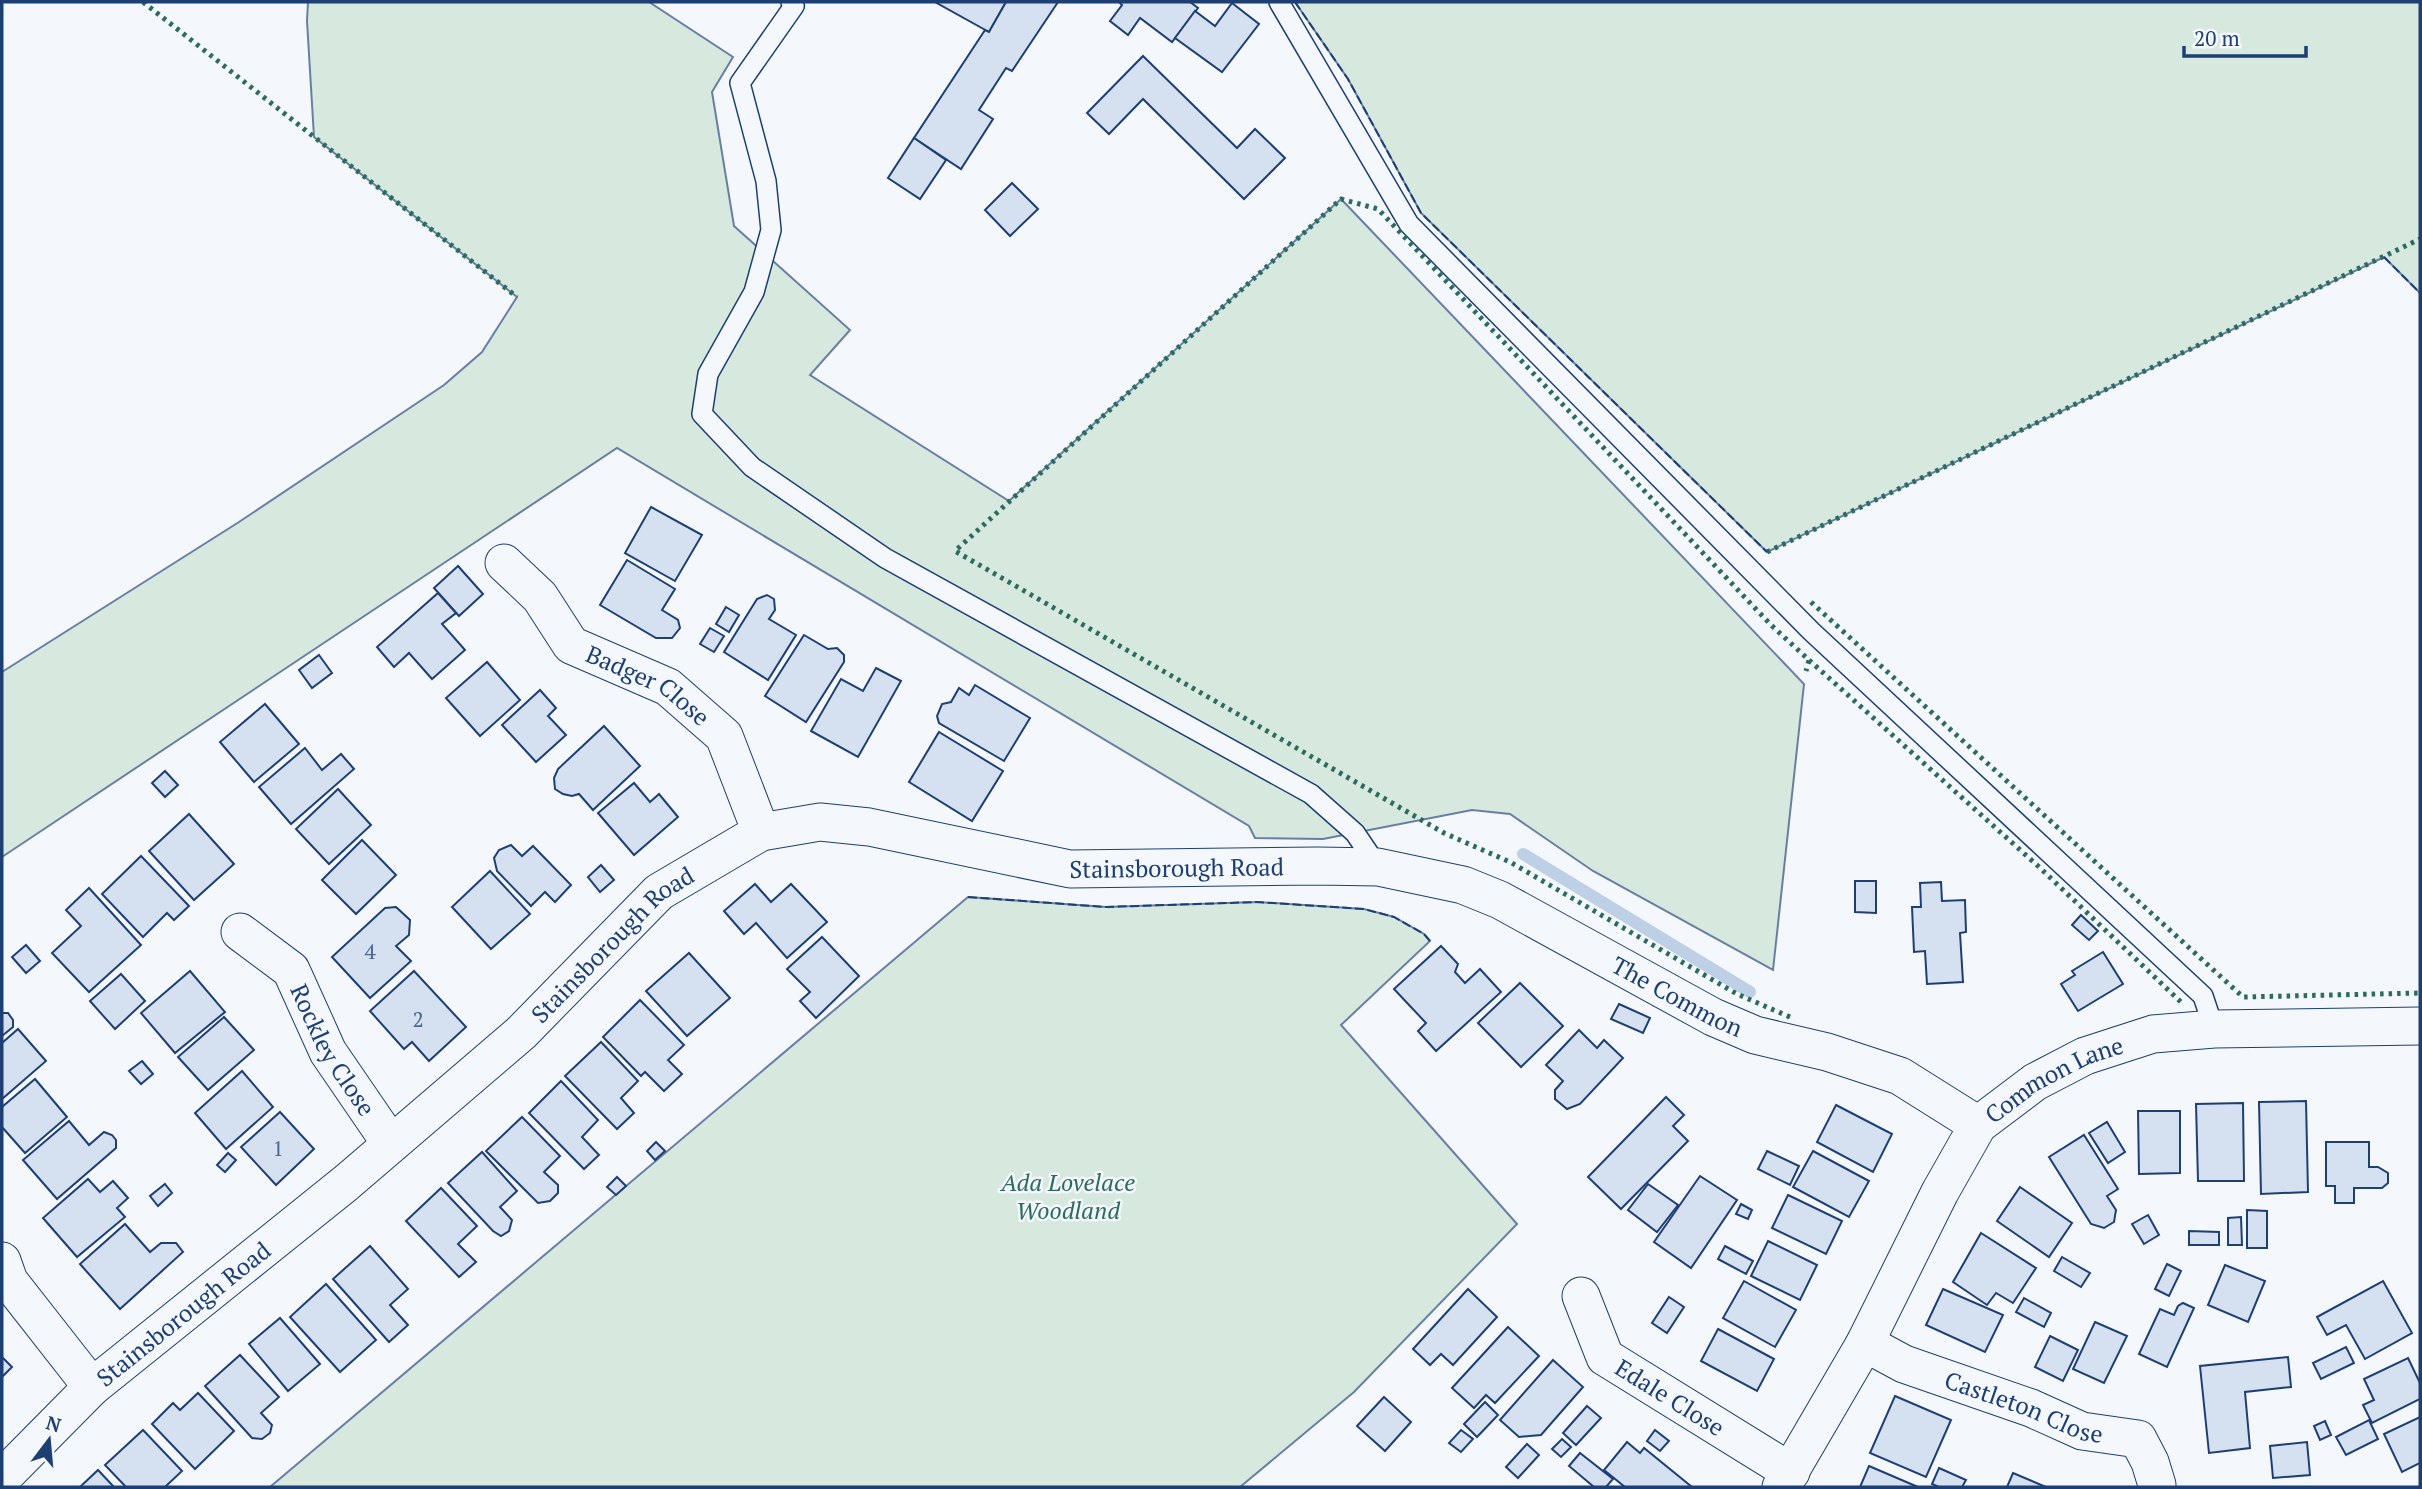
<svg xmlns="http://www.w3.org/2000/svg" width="2422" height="1489" viewBox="0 0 2422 1489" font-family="'PT Serif',serif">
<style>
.green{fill:#d7e8df;stroke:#687fa3;stroke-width:2}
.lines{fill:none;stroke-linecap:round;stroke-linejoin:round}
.stream{stroke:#bed0e5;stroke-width:12}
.building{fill:#d5e0f0;stroke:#1d3f73;stroke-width:2}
.service-casing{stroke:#1d3f73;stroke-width:22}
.minor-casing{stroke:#1d3f73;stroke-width:39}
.service{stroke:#f4f7fb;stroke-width:19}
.minor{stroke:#f4f7fb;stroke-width:37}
.hedge{stroke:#2c6c60;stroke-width:5;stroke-dasharray:3.5 5;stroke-linecap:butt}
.fence{stroke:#1d3f73;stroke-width:2;stroke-dasharray:9 3.5;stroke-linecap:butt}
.labels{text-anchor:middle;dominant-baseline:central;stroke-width:5;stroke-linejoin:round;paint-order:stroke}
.number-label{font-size:21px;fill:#4b6792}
.street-label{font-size:24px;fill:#1d3f73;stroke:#f4f7fb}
.park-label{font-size:24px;font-style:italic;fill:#2c6c60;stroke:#f4f7fb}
</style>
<rect width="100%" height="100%" fill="#f4f7fb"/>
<g class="green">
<path d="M308,2H649L733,57L712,92L734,226L850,330L810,375L1009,501L1341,199L1804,684L1773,970L1593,871L1510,814L1472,810L1323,839L1255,838L1249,826L617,448L2,857V672L239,522L444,385L482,352L517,297L314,137L307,21Z"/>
<path d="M1295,2H2420V293L2384,257L1767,552L1421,213L1348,79Z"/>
<path d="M968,897L1106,907L1257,902L1364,909L1394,917L1424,934L1430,941L1341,1025L1517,1224L1354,1392L1240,1487H270Z"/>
</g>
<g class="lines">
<path class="stream" d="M1523,854L1750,992"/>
</g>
<g class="building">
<path d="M935,2H1006L989,32Z"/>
<path d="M1006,2H1058L1012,71L1006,68L979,110L993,119L961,169L914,138L985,30L989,32Z"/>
<path d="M1119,2H1190L1198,8L1172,42L1140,18L1128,35L1110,21L1122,5Z"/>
<path d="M1232,3L1259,24L1222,72L1175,38L1195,11L1215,26Z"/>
<path d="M1143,56L1237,148L1255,129L1285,158L1244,199L1143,99L1109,134L1087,113Z"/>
<path d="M914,138L946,160L920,199L888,178Z"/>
<path d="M1012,183L1038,209L1010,236L985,210Z"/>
<path d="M651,507L702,535L675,581L625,553Z"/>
<path d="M627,560L675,589L662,610L678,620L680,628L672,638H656L600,605Z"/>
<path d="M458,566L483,594L459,616L434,588Z"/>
<path d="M438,593L456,613L442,624L465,650L432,679L409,653L394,667L377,647Z"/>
<path d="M767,595L774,599L775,610L769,619L796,635L768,680L724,652L757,599Z"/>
<path d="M726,607L739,615L729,632L716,624Z"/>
<path d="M710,628L724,636L714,652L700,644Z"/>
<path d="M804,635L828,649L837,648L844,655V662L806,722L765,696Z"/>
<path d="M319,655L332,673L312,688L299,670Z"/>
<path d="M487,662L520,700L480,736L446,698Z"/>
<path d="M876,668L901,681L858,757L811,731L841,679L863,691Z"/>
<path d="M975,685L1030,718L1004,761L939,723L937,716L942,704L951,702L959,688L969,695Z"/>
<path d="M540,690L556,708L548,716L566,735L536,762L502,725Z"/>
<path d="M265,704L299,744L254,782L220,742Z"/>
<path d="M604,726L640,766L593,810L579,794L572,796L563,794L555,789L554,778L558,769Z"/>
<path d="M939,732L1003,771L972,821L909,782Z"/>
<path d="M305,748L322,770L341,754L354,769L291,824L259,787Z"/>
<path d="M165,771L178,785L165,797L152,783Z"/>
<path d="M634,783L650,802L659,794L678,817L634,855L598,813Z"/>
<path d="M338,789L371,825L329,864L296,829Z"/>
<path d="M189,814L234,864L194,900L149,851Z"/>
<path d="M362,840L396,875L356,914L322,880Z"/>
<path d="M511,845L522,856L533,846L571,885L555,902L545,892L531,906L497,871L494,858L499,850Z"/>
<path d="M141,856L189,906L174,920L167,913L143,937L102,894Z"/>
<path d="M601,865L614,880L600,892L588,877Z"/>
<path d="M490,871L530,914L491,949L452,907Z"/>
<path d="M1855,881H1876V913L1855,912Z"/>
<path d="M1941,882L1942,901L1965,900L1966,932L1960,933L1963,982L1927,984L1925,951L1914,952L1912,907H1921L1920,883Z"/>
<path d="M755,884L771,902L791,884L827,922L787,958L756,923L744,934L724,911Z"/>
<path d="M89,888L141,945L89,992L52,953L81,926L66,910Z"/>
<path d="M396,907L410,920L409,935L396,946L411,961L370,998L332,957L385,908Z"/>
<path d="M2081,915L2098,931L2089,940L2072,925Z"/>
<path d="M822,937L859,976L816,1018L800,1001L810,992L787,969Z"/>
<path d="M26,945L40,961L26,973L12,957Z"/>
<path d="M1441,946L1458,964L1455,972L1465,983L1480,969L1501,992L1436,1051L1418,1031L1426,1023L1394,989Z"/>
<path d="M2103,952L2123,984L2078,1011L2061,984L2075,975L2072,971Z"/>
<path d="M689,953L730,998L687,1036L646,991Z"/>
<path d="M190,971L225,1012L175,1053L141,1013Z"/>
<path d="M414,971L466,1027L429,1061L412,1042L404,1049L370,1011Z"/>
<path d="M121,974L145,1001L115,1029L90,1001Z"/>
<path d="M1520,983L1563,1026L1521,1067L1478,1023Z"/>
<path d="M640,1000L684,1045L668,1060L682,1074L664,1091L645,1072L641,1076L603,1037Z"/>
<path d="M1619,1004L1650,1018L1643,1033L1611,1019Z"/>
<path d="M2,1013H8L13,1020V1027L2,1036Z"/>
<path d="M224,1017L254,1050L208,1090L178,1057Z"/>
<path d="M18,1029L46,1061L2,1099V1043Z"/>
<path d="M1579,1030L1597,1048L1604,1040L1623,1058L1580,1104L1567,1109L1555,1099V1090L1563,1081L1546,1065Z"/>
<path d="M601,1042L638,1081L621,1098L634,1113L617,1129L565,1076Z"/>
<path d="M142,1061L153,1074L141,1084L129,1071Z"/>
<path d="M242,1071L273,1107L226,1149L195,1113Z"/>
<path d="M35,1079L67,1117L25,1153L2,1127V1107Z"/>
<path d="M561,1081L598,1120L582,1137L599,1155L584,1169L529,1113Z"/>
<path d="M1666,1097L1684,1115L1673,1126L1688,1141L1621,1209L1588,1177Z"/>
<path d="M2306,1101L2308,1192L2261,1194L2259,1102Z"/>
<path d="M2243,1103L2244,1181H2198L2196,1104Z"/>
<path d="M1836,1105L1892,1134L1873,1172L1817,1142Z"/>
<path d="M2138,1111H2180V1173L2139,1174Z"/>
<path d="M280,1112L314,1149L276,1185L241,1147Z"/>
<path d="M522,1117L560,1156L544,1172L558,1185V1193L550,1201L538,1203L486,1151Z"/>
<path d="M69,1121L89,1145L104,1132L112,1135L116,1140V1148L57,1199L23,1160Z"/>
<path d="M2107,1122L2125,1152L2108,1163L2089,1133Z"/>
<path d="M2084,1135L2118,1189L2107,1196L2116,1210L2114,1222L2104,1228L2091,1224L2049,1157Z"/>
<path d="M656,1142L665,1151L655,1160L647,1151Z"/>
<path d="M2326,1142H2369V1167H2378L2388,1173V1183L2382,1188H2354V1203H2335V1186H2326Z"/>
<path d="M1767,1151L1799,1166L1790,1185L1758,1169Z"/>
<path d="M1813,1151L1869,1181L1849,1217L1793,1187Z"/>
<path d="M482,1152L517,1191L500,1207L512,1220L509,1231L501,1236L493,1231L448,1183Z"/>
<path d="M228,1153L236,1160L225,1172L217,1165Z"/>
<path d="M1700,1176L1737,1200L1691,1268L1654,1242Z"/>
<path d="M617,1177L626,1186L616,1195L607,1187Z"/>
<path d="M88,1179L100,1192L113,1181L128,1198L117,1208L125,1217L77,1257L43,1218Z"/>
<path d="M165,1184L172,1193L158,1206L150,1196Z"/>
<path d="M1648,1184L1678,1205L1657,1232L1628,1210Z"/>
<path d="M2020,1187L2072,1223L2049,1257L1997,1221Z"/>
<path d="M441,1188L477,1226L458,1244L476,1262L459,1277L406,1221Z"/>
<path d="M1788,1195L1842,1221L1826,1254L1772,1228Z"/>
<path d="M1741,1204L1752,1210L1748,1219L1736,1214Z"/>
<path d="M2247,1210L2267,1211V1248H2247Z"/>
<path d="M2148,1215L2159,1235L2144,1244L2132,1224Z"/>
<path d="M2241,1217L2242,1245H2228V1218Z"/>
<path d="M125,1224L150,1252L161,1243H176L183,1252L120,1309L80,1264Z"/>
<path d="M2189,1231L2219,1232V1245H2189Z"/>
<path d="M1981,1233L2036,1268L2013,1303L1996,1293L1987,1305L1953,1282Z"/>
<path d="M1768,1241L1817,1265L1800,1300L1751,1276Z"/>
<path d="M370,1246L408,1289L390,1305L408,1325L389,1342L333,1279Z"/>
<path d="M1725,1246L1753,1261L1746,1274L1718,1259Z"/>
<path d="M2062,1257L2090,1273L2081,1287L2054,1271Z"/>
<path d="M2167,1264L2181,1271L2169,1296L2155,1289Z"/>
<path d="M2225,1265L2265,1281L2248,1322L2208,1305Z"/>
<path d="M1744,1281L1796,1310L1775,1347L1723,1318Z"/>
<path d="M2383,1281L2412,1333L2365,1359L2346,1325L2327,1335L2317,1317Z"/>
<path d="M326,1284L376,1340L340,1372L290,1317Z"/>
<path d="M1468,1289L1497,1317L1453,1365L1441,1354L1430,1365L1413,1349Z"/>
<path d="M1943,1289L2003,1315L1985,1352L1926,1325Z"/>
<path d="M1669,1297L1684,1307L1667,1333L1652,1323Z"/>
<path d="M2024,1298L2051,1313L2044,1327L2016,1312Z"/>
<path d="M2183,1303L2194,1308L2167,1367L2139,1354L2160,1309L2174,1315L2178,1306Z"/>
<path d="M280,1318L320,1364L288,1391L249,1344Z"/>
<path d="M2095,1322L2127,1336L2104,1383L2073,1369Z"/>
<path d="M1508,1327L1539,1356L1495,1403L1486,1395L1474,1408L1452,1388Z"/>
<path d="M1718,1329L1774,1359L1757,1391L1701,1361Z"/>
<path d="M2050,1336L2078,1350L2063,1381L2035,1367Z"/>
<path d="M2346,1347L2354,1363L2321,1379L2313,1363Z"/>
<path d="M240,1355L279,1397L261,1413L272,1425L270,1433L262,1439L252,1438L205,1386Z"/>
<path d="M2,1357L12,1367L2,1377Z"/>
<path d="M2288,1357L2291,1387L2245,1392L2250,1448L2209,1453L2200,1366Z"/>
<path d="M2408,1358L2420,1383V1399L2372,1423L2363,1405L2374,1400L2364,1379Z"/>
<path d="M1553,1360L1583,1387L1541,1435L1519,1437L1500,1420Z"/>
<path d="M198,1393L234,1431L195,1469L152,1424L173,1403L180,1410Z"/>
<path d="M1895,1396L1951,1420L1926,1477L1870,1453Z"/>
<path d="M1384,1397L1411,1422L1385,1451L1357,1426Z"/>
<path d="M1485,1402L1498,1415L1477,1437L1464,1424Z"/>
<path d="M1587,1406L1601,1418L1576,1445L1563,1433Z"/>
<path d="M2420,1417V1463L2402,1472L2384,1434Z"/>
<path d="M2369,1420L2378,1439L2346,1455L2336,1437Z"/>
<path d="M2325,1421L2331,1435L2320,1440L2314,1426Z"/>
<path d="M143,1430L182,1471L165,1487H126L105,1465Z"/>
<path d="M1461,1430L1473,1439L1461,1452L1449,1443Z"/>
<path d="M1655,1430L1669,1441L1660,1451L1647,1441Z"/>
<path d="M1562,1439L1571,1447L1561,1457L1552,1449Z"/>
<path d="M1627,1442L1640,1453L1644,1448L1692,1487H1625L1604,1470Z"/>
<path d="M2307,1442L2310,1475L2273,1478L2270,1446Z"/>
<path d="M1527,1444L1539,1455L1518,1478L1506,1467Z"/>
<path d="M1580,1453L1613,1479L1606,1487H1594L1569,1466Z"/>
<path d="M1869,1466L1918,1487H1860Z"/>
<path d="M1939,1468L1966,1480L1962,1487H1939L1932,1484Z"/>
<path d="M98,1470L114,1487H80Z"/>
<path d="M2013,1473L2046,1487H2007Z"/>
</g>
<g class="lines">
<g class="service-casing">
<g id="service">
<path d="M791,2L794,6L740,83L766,181L771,230L754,292L708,374L702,414L752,467L885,558L1311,794L1355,833L1378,867"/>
<path d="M1279,2L1409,224L1811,631L2203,996L2214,1029"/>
</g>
</g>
<g class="minor-casing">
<g id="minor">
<path id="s1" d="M504,563L540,597L571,645L668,687L724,736L761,832"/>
<path id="s2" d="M240,932L291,970L328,1052L391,1144"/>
<path d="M2,1261L9,1281L92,1387"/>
<path id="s3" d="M1581,1296L1605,1357L1791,1472"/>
<path id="s4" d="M1865,1343L1904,1364L2031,1408L2082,1431L2138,1439L2150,1462L2157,1485"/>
<path id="s5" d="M2,1478L92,1387L346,1183L521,1033L659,892L761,832L820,822L869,827L1070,869L1318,866L1378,867L1463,885L1500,900L1713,1017L1755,1035L1827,1052L1900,1076L1978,1125"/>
<path id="s6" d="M1781,1487L1865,1343L1940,1192L1978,1125L2035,1082L2085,1056L2153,1034L2214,1029L2420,1026"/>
</g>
</g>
<use href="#service" class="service"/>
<use href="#minor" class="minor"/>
<g class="hedge">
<path d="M143,2L517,297"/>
<path d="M1767,552L2420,239"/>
<path d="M1811,602L2243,997L2420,993"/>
<path d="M1809,660L2038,866L2183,1004"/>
<path d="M1790,1017L1737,994L1510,862L1444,833L955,551L1341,199L1378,209L1771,625L1809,660L1806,671"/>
</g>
<g class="fence">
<path d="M1295,2L1348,79L1421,213L1767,552"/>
<path d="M2384,257L2420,293"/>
<path d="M968,897L1106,907L1257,902L1364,909L1394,917L1424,934L1430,941"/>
</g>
</g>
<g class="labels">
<g class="number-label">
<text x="370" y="951">4</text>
<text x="418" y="1019">2</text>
<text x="278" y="1148">1</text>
</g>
<g class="street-label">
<text stroke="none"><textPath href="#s1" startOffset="194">Badger Close</textPath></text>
<text stroke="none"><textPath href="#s5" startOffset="1421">Stainsborough Road</textPath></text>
<text stroke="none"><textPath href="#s5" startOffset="812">Stainsborough Road</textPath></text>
<text stroke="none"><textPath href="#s5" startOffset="1951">The Common</textPath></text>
<text stroke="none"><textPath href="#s2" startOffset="154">Rockley Close</textPath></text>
<text stroke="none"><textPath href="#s6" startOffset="502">Common Lane</textPath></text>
<text stroke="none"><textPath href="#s5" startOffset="245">Stainsborough Road</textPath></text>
<text stroke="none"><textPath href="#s3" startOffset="142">Edale Close</textPath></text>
<text stroke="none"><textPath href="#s4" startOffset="172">Castleton Close</textPath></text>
</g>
<g class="park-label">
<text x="1068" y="1182">Ada Lovelace<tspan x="1068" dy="28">Woodland</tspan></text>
</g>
</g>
<rect width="2422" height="1489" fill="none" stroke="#1d3f73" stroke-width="7"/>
<g transform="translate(49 1440) rotate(16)" stroke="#f4f7fb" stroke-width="5" paint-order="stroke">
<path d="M0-5L12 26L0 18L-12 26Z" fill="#1d3f73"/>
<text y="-10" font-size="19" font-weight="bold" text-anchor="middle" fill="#1d3f73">N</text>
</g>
<path d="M2184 46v10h122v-10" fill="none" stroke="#1d3f73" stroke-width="3.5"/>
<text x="2194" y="46" font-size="21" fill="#1d3f73" stroke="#f4f7fb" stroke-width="5" paint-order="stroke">20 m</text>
</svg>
